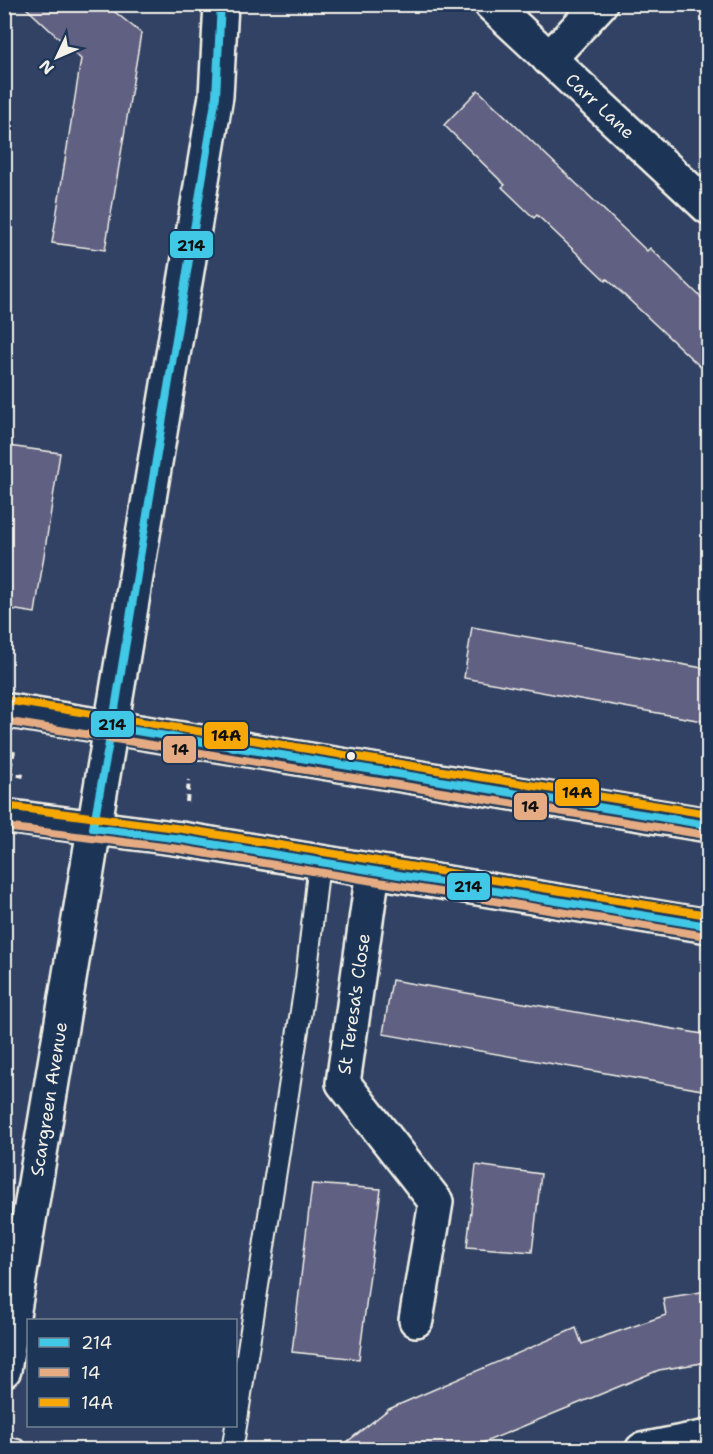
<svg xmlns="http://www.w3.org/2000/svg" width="713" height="1454" viewBox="0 0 713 1454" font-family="'Shantell Sans',sans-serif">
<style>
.building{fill:#616083;stroke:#f4f1e8;stroke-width:1.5}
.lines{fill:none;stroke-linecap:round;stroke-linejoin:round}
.service-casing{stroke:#f4f1e8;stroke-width:24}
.minor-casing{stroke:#f4f1e8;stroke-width:38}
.tertiary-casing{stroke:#f4f1e8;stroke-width:38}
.path{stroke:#f4f1e8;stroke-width:4;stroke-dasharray:6 4.5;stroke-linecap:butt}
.service{stroke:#1d3557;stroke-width:20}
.minor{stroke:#1d3557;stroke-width:33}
.tertiary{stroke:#1d3557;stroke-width:33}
.bus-1-casing{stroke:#1d3557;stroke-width:12}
.bus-2-casing{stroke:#1d3557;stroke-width:12}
.bus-3-casing{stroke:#1d3557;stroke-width:12}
.bus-1{stroke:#40c8e6;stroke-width:8}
.bus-2{stroke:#e5ac83;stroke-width:8}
.bus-3{stroke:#f7a806;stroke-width:8}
.bus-dot{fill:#f4f1e8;stroke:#1d3557;stroke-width:2}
.labels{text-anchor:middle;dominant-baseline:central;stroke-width:4.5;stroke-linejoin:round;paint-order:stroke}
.street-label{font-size:18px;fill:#f4f1e8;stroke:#1d3557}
.line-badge{stroke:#1d3557;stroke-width:2}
.pale-badge-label{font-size:16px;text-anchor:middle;font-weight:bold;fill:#111}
</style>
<rect width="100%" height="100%" fill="#314264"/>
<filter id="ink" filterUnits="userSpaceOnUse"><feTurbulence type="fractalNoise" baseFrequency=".0167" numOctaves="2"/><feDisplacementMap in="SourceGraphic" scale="12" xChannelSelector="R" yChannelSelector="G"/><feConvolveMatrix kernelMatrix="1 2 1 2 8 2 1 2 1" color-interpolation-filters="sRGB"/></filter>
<g filter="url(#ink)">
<g class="building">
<path d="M22,4H105L141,33L105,250L52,243L81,59Z"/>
<path d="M478,90L647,251L650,248L708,304V374L607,279L606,281L537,215L534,218L502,187L505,185L444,125Z"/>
<path d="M8,446L60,453L35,613L4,608V470Z"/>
<path d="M472,627L708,669V722L464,678Z"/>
<path d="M392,980L708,1035V1091L383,1034Z"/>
<path d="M476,1165L541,1174L532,1252L467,1247Z"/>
<path d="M312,1184L381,1189L359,1359L292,1352Z"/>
<path d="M708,1291V1362L659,1370L468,1449H338L389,1409L576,1328L582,1344L666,1315L663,1298Z"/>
</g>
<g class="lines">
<g class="service-casing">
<g id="service">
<path d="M4,1447L17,1450"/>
<path d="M230,1450L233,1445L306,979L319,862"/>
</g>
</g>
<g class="minor-casing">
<g id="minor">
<path d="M491,4L708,207"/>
<path d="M549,59L600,4"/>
<path d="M373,871L343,1083L436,1202L416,1320"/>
<path d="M4,1370L216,96L221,4"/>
<path d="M642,1450L708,1437"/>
</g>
</g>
<g class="tertiary-casing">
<g id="tertiary">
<path d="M4,710L708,825"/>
<path d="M4,816L181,839L708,926"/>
</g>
</g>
<g class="path">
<path d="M14,751L9,773L24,776"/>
<path d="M187,802L189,780"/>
</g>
<use href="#service" class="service"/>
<use href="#minor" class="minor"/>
<use href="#tertiary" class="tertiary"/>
<g class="bus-1-casing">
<g id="bus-1">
<path d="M221,4L216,96L112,727L93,828L181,839L708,926"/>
<path d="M112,727L708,825"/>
</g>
</g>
<g class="bus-2-casing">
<g id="bus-2">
<path d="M4,721L706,835"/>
<path d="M4,827L179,849L706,936"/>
</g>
</g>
<g class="bus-3-casing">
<g id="bus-3">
<path d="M6,700L708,814"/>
<path d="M5,806L183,829L708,915"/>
</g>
</g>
<use href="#bus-1" class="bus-1"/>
<use href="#bus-2" class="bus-2"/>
<use href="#bus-3" class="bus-3"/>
</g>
</g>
<circle class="bus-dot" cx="351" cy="756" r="5"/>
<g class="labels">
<g class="street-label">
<text transform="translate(600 106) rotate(43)">Carr Lane</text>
<text transform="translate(354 1004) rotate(-82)">St Teresa's Close</text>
<text transform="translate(49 1099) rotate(-81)">Scargreen Avenue</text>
</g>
</g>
<g class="line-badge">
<rect x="169" y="230" width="45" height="29" rx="6" fill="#40c8e6"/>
<rect x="90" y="710" width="45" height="28" rx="6" fill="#40c8e6"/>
<rect x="203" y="721" width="46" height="29" rx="6" fill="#f7a806"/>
<rect x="162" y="735" width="35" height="29" rx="6" fill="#e5ac83"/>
<rect x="554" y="778" width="46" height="29" rx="6" fill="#f7a806"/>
<rect x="513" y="792" width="35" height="29" rx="6" fill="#e5ac83"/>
<rect x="446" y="872" width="45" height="29" rx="6" fill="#40c8e6"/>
</g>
<g class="pale-badge-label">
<text x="191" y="251">214</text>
<text x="112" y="730">214</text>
<text x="226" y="741">14A</text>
<text x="180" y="755">14</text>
<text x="577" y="798">14A</text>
<text x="530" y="812">14</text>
<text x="468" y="892">214</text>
</g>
<rect width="713" height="1454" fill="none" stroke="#1d3557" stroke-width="24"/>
<rect x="12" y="12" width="689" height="1430" fill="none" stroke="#f4f1e8" stroke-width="2" filter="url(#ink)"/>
<rect x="27" y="1319" width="210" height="108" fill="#1d3557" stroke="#738091" stroke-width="1.5"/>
<rect x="39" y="1338" width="30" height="9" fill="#40c8e6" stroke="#738091" stroke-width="1.5"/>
<text x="81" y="1349" font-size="18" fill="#f4f1e8">214</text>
<rect x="39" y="1368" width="30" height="9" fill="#e5ac83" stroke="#738091" stroke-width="1.5"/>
<text x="81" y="1379" font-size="18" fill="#f4f1e8">14</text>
<rect x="39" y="1398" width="30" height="9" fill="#f7a806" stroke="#738091" stroke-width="1.5"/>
<text x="81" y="1409" font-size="18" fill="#f4f1e8">14A</text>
<g transform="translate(57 57) rotate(226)" stroke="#1d3557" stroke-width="4.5" paint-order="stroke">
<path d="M0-4.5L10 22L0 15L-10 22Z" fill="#f4f1e8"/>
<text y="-9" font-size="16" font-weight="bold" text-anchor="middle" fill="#f4f1e8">N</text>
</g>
</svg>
